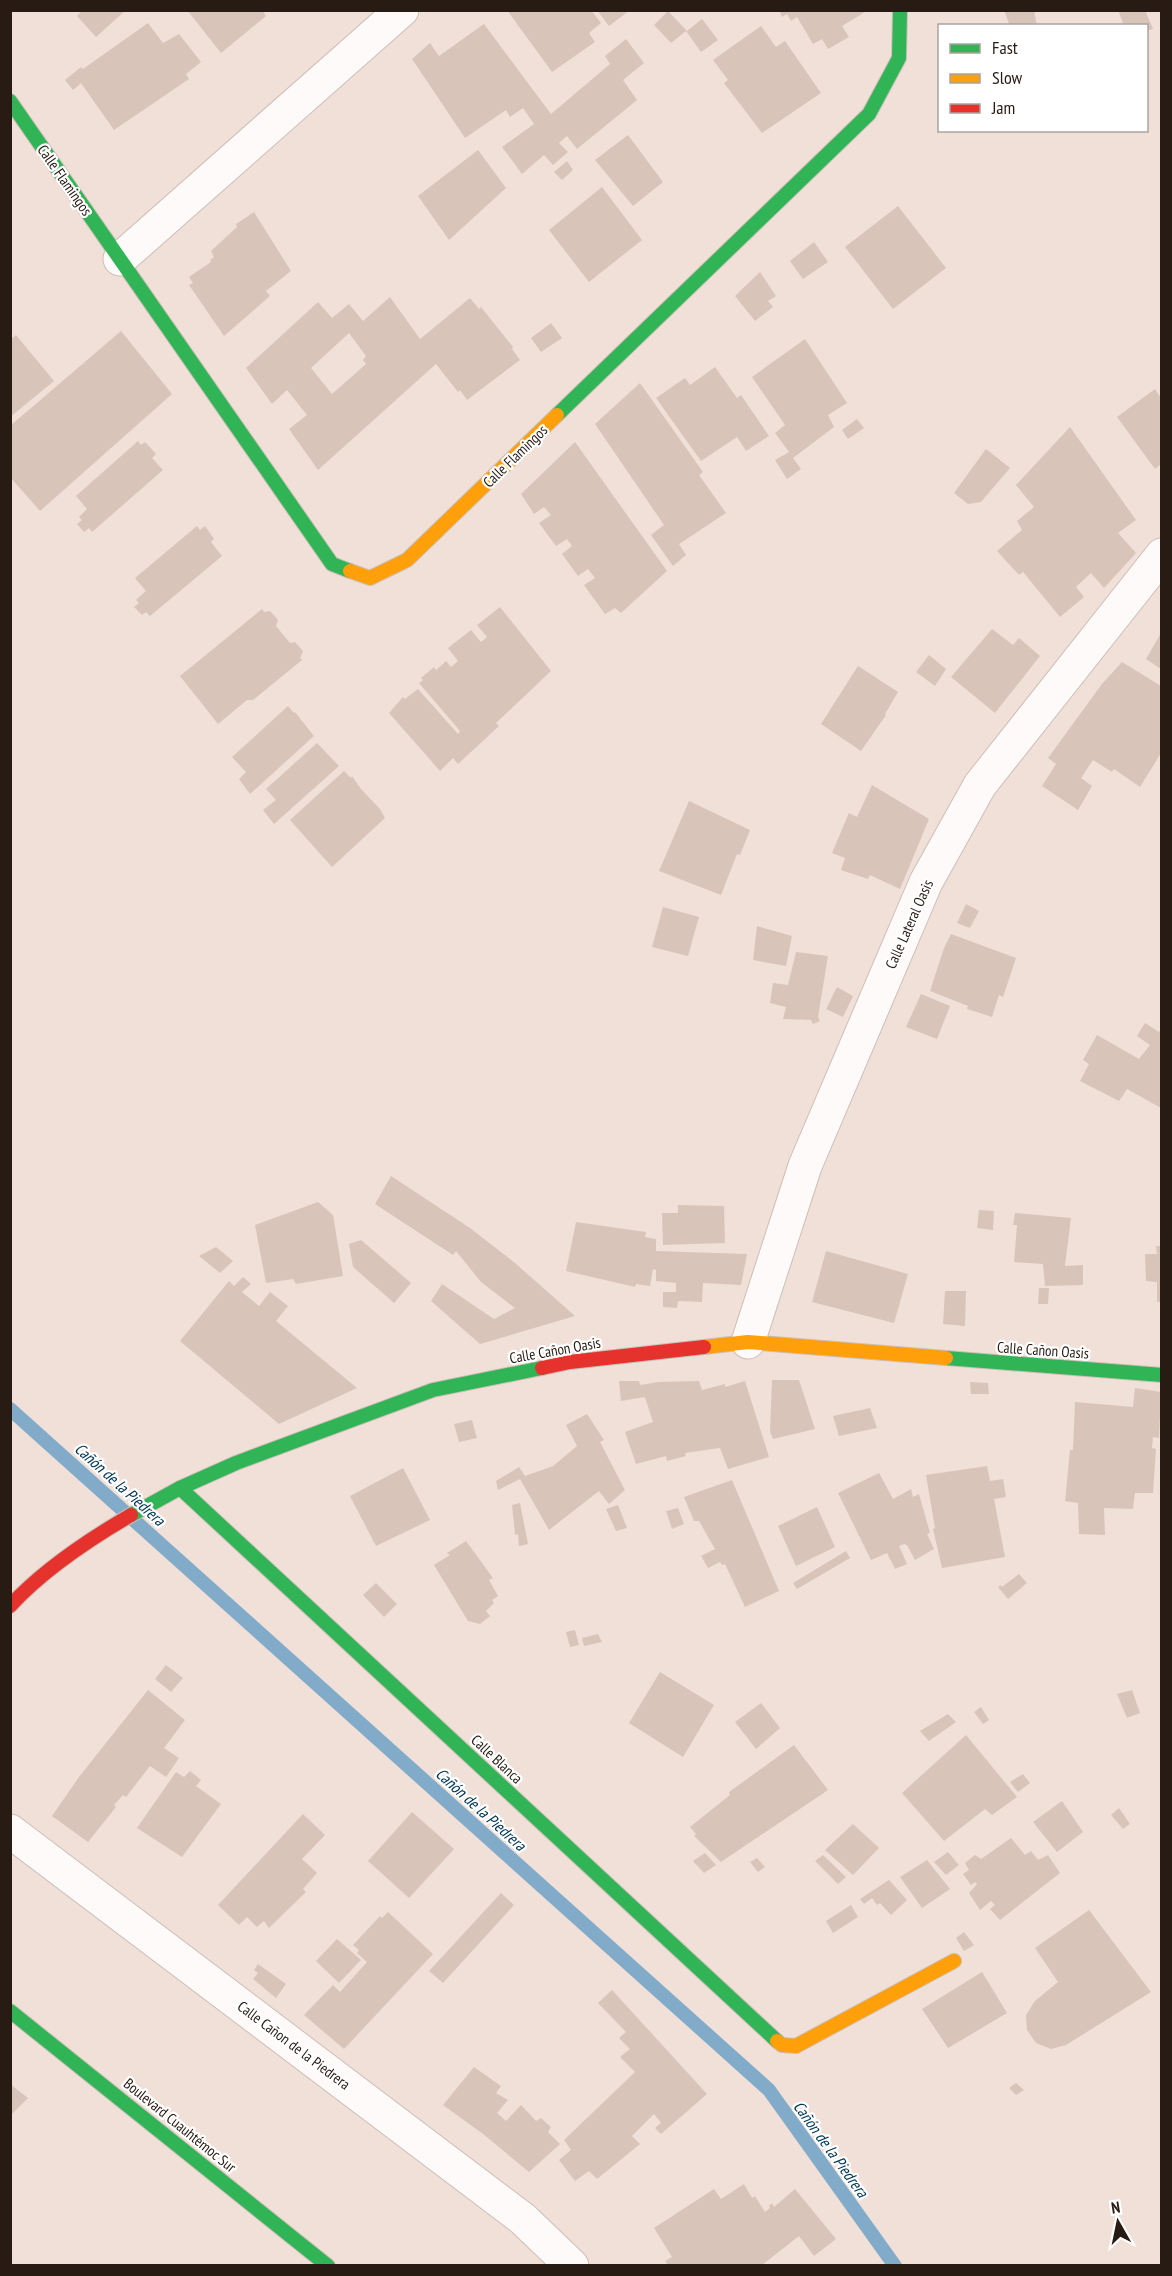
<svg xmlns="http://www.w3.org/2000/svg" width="1172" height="2276" viewBox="0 0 1172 2276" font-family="'PT Sans Narrow',sans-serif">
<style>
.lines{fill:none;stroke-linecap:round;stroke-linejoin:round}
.stream{stroke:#82abc9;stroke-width:14}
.building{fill:#d9c4ba;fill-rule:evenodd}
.street-casing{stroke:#ccbfb8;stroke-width:35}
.fast-casing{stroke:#ccbfb8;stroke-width:16}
.slow-casing{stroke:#ccbfb8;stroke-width:16}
.jam-casing{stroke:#ccbfb8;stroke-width:16}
.street{stroke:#fdfaf9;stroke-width:33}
.fast{stroke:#30b455;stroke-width:14}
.slow{stroke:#ff9f0a;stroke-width:14}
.jam{stroke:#e5322d;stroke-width:14}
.labels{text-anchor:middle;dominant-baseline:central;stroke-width:4.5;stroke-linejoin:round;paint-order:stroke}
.street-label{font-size:15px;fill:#281b14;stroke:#fff}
.water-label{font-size:16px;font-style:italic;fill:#003655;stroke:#fff}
</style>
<rect width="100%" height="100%" fill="#f0e0d8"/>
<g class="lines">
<path class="stream" d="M10,1409L769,2090L895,2266"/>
</g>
<g class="building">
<path d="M78,10H126L96,37L77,16L80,13Z"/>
<path d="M187,10H262L266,16L221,53Z"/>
<path d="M507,10H591L601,23L589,33L595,42L552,72Z"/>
<path d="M597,10H630L609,26Z"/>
<path d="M779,10H864L865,12L842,26L849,37L828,49L822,39L813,44L797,17L791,21L787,14L782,17Z"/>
<path d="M1004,10H1034L1037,26H1010Z"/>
<path d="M1118,10H1145L1153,29L1146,31V26H1124Z"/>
<path d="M668,11L687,31L702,19L718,40L701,52L686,31L671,43L654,25Z"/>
<path d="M148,23L163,43L179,34L201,62L186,74L189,79L114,130L81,83L73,90L65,80L81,67L83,69Z"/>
<path d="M484,24L551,114L610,64L605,56L626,39L644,63L623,80L637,100L577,149L567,136L559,143L568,152L553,165L544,155L522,174L502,147L534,124L523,108L510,117L506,110L465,138L412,59L430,43L439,56Z"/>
<path d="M761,26L776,47L785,41L821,93L762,133L724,83L728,80L713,60Z"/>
<path d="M628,135L663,182L633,206L595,160Z"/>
<path d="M478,150L506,188L449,240L418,196Z"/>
<path d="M567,161L573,170L562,180L554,172Z"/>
<path d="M602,187L642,240L589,282L549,230Z"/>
<path d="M898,206L946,268L893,309L845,247Z"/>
<path d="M254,212L291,271L266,291L270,296L224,336L189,285L193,283L189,277L211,262L210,260L214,257L211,251L237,227L236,224Z"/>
<path d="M814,242L828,262L803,279L790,261Z"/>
<path d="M760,272L776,296L768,301L773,307L755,321L735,296Z"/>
<path d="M390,297L420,339L470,298L479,309L481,307L513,347L512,349L520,360L467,400L460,390L458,392L436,364L318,470L289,429L307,415L287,390L272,404L246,368L318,302L332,318L349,304L363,321ZM349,333L366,356L363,360L366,364L332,394L311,368Z"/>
<path d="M551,323L562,338L541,352L531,338Z"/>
<path d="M121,331L172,394L40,511L10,477V426Z"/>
<path d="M16,335L54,381L10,417V340Z"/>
<path d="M805,339L847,403L828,415L834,427L793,458L801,469L787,479L775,460L789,452L775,433L785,425L752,377Z"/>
<path d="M715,367L737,398L741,395L769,436L746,451L737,437L701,461L656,398L685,378L690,385Z"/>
<path d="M640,383L703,472L699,475L726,513L679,544L686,555L673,566L651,535L664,525L595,424Z"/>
<path d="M1155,389L1161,398V464L1155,469L1117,417Z"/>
<path d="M857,419L864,428L848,439L842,430Z"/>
<path d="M1070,427L1136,520L1118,533L1136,553L1104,588L1091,573L1076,587L1084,597L1060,617L1023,572L1019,575L997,551L1022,530L1017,521L1034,507L1016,485Z"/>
<path d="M138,441L141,445L145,442L156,454L152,458L163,470L92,532L89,528L84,532L77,524L82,520L79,517L87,509L76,496Z"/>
<path d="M575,442L667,571L621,613L615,608L605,614L584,585L595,578L588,569L578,576L562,554L572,546L567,539L556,546L539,523L551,515L544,507L534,514L521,494Z"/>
<path d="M986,449L1010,468L981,502L968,504L954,493Z"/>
<path d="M197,526L200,530L205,526L214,539L211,542L222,556L150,616L146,612L142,615L134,607L139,603L136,600L146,591L135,578Z"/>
<path d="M500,607L551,671L496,723L499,726L458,764L453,758L440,771L389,713L403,697L405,699L418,689L458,734L460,731L419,683L423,680L421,678L434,667L436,670L446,661L451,667L458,661L448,648L471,630L481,642L487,637L477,625Z"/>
<path d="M262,609L264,612L270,611L278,620L276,626L290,643L295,642L303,651L300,658L302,660L253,700H247L218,724L180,676Z"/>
<path d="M992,629L1013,645L1019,638L1040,656L995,713L951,677Z"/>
<path d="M1161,633V669L1146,659Z"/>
<path d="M929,655L946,669L935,686L916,672Z"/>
<path d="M1122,662L1161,686V753L1140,787L1114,769L1112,772L1093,760L1081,778L1092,786L1078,810L1042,786L1056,764L1048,758L1102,684Z"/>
<path d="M858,666L898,692L885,714L886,715L861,751L821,724Z"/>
<path d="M288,706L294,713L295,712L314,736L250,794L239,779L246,772L232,757Z"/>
<path d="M317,743L339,766L274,824L263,810L276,800L266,789Z"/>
<path d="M344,771L351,778L352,776L361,789L380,809L385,818L332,867L290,820Z"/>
<path d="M872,785L929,819L900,889L870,875L868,879L841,870L845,858L832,853L849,813L857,817Z"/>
<path d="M689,801L750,830L740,855L737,854L721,895L659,871Z"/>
<path d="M966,904L979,911L970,928L957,923Z"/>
<path d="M663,907L699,917L688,956L652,947Z"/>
<path d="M757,926L792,936L786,966L753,960Z"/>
<path d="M951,934L1016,958L1003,997L999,995L992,1017L967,1009L968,1006L930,991L944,948Z"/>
<path d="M796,952L828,956L818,1017L820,1021L813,1024L811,1020L783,1019L786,1007L770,1003L773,983L788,985Z"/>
<path d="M837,987L853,996L843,1017L826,1009Z"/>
<path d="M921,994L950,1006L937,1039L906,1027Z"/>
<path d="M1145,1023L1159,1032L1161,1028V1108L1127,1089L1119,1101L1080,1081L1089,1064L1083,1060L1097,1035L1139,1059L1150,1045L1137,1036Z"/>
<path d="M391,1176L470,1228L515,1263L575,1316L480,1344L431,1301L442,1284L494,1319L515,1308L481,1282L456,1251L453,1255L375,1204Z"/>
<path d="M318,1202L333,1215L343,1276L296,1284L293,1279L266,1283L255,1225Z"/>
<path d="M678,1205L724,1206L725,1243L663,1245L662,1213H678Z"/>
<path d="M979,1210L994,1211L993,1230L977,1228Z"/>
<path d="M1015,1213L1071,1218L1065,1266L1083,1265V1285L1045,1286L1043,1264L1014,1262L1017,1225H1013Z"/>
<path d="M576,1222L646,1232L645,1237L656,1239V1251L747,1254L741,1285L703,1283L702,1302L678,1301L677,1308L663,1307V1292H676V1283L656,1281V1270L653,1269L650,1286L636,1284L635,1287L566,1271Z"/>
<path d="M361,1240L411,1283L394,1303L353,1267L349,1244Z"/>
<path d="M1156,1246H1161V1302H1157V1282L1146,1281L1145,1254H1157Z"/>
<path d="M216,1247L233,1261L220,1273L199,1256Z"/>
<path d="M826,1251L908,1274L894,1323L812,1302Z"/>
<path d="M243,1277L251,1284L242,1292L259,1306L270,1292L288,1306L276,1321L357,1388L279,1424L180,1341L229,1281L234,1286Z"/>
<path d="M1039,1288H1049L1048,1304H1038Z"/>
<path d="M945,1291H966L965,1326L943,1324Z"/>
<path d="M772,1380H799L815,1429L773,1439L770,1432Z"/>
<path d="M619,1381H639L640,1385L658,1382L699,1381L702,1390L725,1384V1387L745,1381L769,1457L728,1469L720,1448L685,1453L686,1456L667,1461L666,1456L636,1464L625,1432L653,1422L645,1397L621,1401Z"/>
<path d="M970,1382L988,1383L989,1394H971Z"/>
<path d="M1135,1388L1161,1392L1159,1438L1153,1437L1152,1448L1156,1449L1153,1493H1135L1133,1509L1104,1508L1105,1535L1079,1534L1078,1503L1065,1501L1070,1450H1073L1075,1402L1133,1407Z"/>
<path d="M870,1408L877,1428L839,1436L833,1416Z"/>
<path d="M587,1414L604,1440L600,1442L625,1490L609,1504L599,1491L549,1530L520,1479L498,1490L496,1481L519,1467L525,1476L553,1466L577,1446L566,1425Z"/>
<path d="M472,1420L477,1438L459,1442L454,1424Z"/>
<path d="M987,1466L990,1481L1003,1479L1006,1497L994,1499L1005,1557L942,1568L933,1529L935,1528L926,1475Z"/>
<path d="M403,1468L430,1520L376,1546L350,1496Z"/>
<path d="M879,1473L893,1499L911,1489L913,1497L919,1494L930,1533L927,1534L934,1549L915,1560L907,1545L904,1544L899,1546L907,1564L895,1569L887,1553L871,1560L838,1493Z"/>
<path d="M732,1480L779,1591L745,1607L725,1564L722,1565L720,1562L708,1568L701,1556L715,1549L699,1521H694L684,1497Z"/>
<path d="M520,1503L528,1544L519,1546L518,1534L515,1535L512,1505Z"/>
<path d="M618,1505L627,1528L616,1531L606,1509Z"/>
<path d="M817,1507L835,1547L796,1566L778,1526Z"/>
<path d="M678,1508L684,1524L672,1529L666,1511Z"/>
<path d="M466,1541L493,1578L489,1580L498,1596L492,1600L494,1603L486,1611L490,1616L480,1624L468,1621L434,1565L450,1555L447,1553Z"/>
<path d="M846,1551L850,1558L797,1589L793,1583Z"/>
<path d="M1019,1574L1027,1583L1008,1599L998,1587L1001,1585L1002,1587Z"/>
<path d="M376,1583L397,1604L384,1617L363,1595Z"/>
<path d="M575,1630L579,1645L570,1647L566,1632Z"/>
<path d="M598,1634L602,1642L584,1646L582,1638Z"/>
<path d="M166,1665L183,1678L171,1692L155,1679Z"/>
<path d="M660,1672L714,1705L683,1757L629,1723Z"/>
<path d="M148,1690L185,1720L164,1748L179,1758L166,1777L150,1766L126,1797L123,1795L114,1805L116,1807L88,1842L52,1816L79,1777Z"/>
<path d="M1132,1690L1140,1713L1127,1718L1117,1694Z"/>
<path d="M761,1703L780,1728L756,1749L735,1722Z"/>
<path d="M981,1707L989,1720L983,1724L974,1712Z"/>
<path d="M948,1714L956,1722L929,1741L920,1731Z"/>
<path d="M966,1735L1017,1797L992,1815L985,1809L944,1841L902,1793Z"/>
<path d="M794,1745L828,1790L721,1862L694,1836L696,1834L690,1827L730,1795L729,1792Z"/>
<path d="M190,1771L201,1780L196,1786L221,1804L182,1857L137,1828L176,1772L184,1777Z"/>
<path d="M1023,1774L1030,1783L1018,1792L1010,1782Z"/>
<path d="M1062,1801L1083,1832L1057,1852L1033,1822Z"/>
<path d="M1119,1808L1130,1824L1123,1829L1111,1815Z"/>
<path d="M412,1812L454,1849L409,1898L368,1861Z"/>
<path d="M303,1814L325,1835L302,1859L317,1873L303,1889L306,1892L269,1928L264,1921L257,1927L247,1917L239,1925L218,1905Z"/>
<path d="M853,1824L879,1848L853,1875L825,1850Z"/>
<path d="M1011,1838L1025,1855L1031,1851L1038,1860L1048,1855L1060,1873L1000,1920L990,1909L995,1905L991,1901L980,1910L969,1893L977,1884L975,1882L971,1885L963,1874L969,1870L965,1863L975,1855L981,1859Z"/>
<path d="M948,1852L959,1865L946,1875L934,1862Z"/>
<path d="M705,1853L716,1865L704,1873L693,1861Z"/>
<path d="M823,1855L846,1877L838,1884L815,1861Z"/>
<path d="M757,1858L765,1867L758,1872L750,1862Z"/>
<path d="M927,1860L950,1889L922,1908L900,1877Z"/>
<path d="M889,1880L907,1900L891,1915L880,1903L877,1905L872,1898L864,1904L860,1899Z"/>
<path d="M501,1893L514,1905L443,1983L429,1971Z"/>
<path d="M851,1905L858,1917L833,1933L826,1921Z"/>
<path d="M1089,1910L1151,1992L1066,2045L1051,2049L1036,2043L1027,2030L1026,2015L1035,2001L1058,1982L1035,1948Z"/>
<path d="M388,1912L433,1954L344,2049L304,2015L333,1985L340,1992L367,1962L357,1953L359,1950L353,1945L380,1916L382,1918Z"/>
<path d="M964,1932L974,1945L964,1951L956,1938Z"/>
<path d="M337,1939L361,1960L339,1983L316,1961Z"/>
<path d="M258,1964L286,1984L276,1998L253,1979L258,1973L254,1970Z"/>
<path d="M982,1972L1007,2013L948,2048L922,2009Z"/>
<path d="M612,1990L707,2094L661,2134L655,2128L661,2123L654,2114L632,2136L640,2144L597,2179L589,2171L575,2181L559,2160L571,2150L564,2140L635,2072L620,2057L630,2049L619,2038L626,2032L598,2003Z"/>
<path d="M474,2067L501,2086L496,2093L508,2100L497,2113L506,2121L521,2105L536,2121L541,2118L551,2127L548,2132L560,2144L529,2172L483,2134L443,2105Z"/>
<path d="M1016,2083L1024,2090L1016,2095L1009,2088Z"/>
<path d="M10,2084L28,2098L10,2116Z"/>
<path d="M744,2184L752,2198L755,2196L765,2212L770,2208L769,2206L772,2203L774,2207L795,2189L836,2239L814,2256L799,2236L762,2265H668L665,2261L672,2257L654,2228L714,2189L721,2199Z"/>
</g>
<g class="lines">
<g class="street-casing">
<g id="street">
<path d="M120,259L402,10"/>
<path d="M748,1342L805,1166L926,882L980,785L1162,555"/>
<path d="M10,1831L523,2219L572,2266"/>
</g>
</g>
<g class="fast-casing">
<g id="fast">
<path d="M10,101L332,564L350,571"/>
<path d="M557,415L869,114L899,58L900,10"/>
<path d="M946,1358L1162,1375"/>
<path d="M180,1488L777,2041"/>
<path d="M131,1515L180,1488L236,1463L433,1390L542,1368"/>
<path d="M10,2011L328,2266"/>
</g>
</g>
<g class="slow-casing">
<g id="slow">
<path d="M350,571L370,578L407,560L557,415"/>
<path d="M704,1347L748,1342L946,1358"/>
<path d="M777,2041L782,2045L796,2046L954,1961"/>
</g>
</g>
<g class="jam-casing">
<g id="jam">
<path d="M542,1368L570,1362L704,1347"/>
<path d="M10,1606C44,1569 88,1540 131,1515"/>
</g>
</g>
<use href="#street" class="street"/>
<use href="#fast" class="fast"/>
<use href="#slow" class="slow"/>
<use href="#jam" class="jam"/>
</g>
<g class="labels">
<g class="street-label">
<text transform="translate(65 180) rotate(55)">Calle Flamingos</text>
<text transform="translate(515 456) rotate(-44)">Calle Flamingos</text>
<text transform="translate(909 924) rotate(-66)">Calle Lateral Oasis</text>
<text transform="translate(555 1350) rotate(-10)">Calle Cañon Oasis</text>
<text transform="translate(1043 1350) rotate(4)">Calle Cañon Oasis</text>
<text transform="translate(497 1759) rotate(43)">Calle Blanca</text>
<text transform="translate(294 2045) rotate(37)">Calle Cañon de la Piedrera</text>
<text transform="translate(180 2125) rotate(39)">Boulevard Cuauhtémoc Sur</text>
</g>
<g class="water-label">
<text transform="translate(120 1484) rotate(42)">Cañón de la Piedrera</text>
<text transform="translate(481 1809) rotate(42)">Cañón de la Piedrera</text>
<text transform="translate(831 2149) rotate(54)">Cañón de la Piedrera</text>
</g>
</g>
<rect width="1172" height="2276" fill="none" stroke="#281b14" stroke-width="24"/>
<rect x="938" y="24" width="210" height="108" fill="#ffffff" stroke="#a9a4a1" stroke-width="1.5"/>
<rect x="950" y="44" width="30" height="9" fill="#30b455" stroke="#a9a4a1" stroke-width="1.5"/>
<text x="992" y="54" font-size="18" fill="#281b14">Fast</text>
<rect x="950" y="74" width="30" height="9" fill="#ff9f0a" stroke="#a9a4a1" stroke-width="1.5"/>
<text x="992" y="84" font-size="18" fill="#281b14">Slow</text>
<rect x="950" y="104" width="30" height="9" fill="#e5322d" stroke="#a9a4a1" stroke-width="1.5"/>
<text x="992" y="114" font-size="18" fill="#281b14">Jam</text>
<g transform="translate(1118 2222) rotate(351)" stroke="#ffffff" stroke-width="4.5" paint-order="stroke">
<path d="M0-4.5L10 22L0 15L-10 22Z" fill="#281b14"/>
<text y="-9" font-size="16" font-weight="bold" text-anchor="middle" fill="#281b14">N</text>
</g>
</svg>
